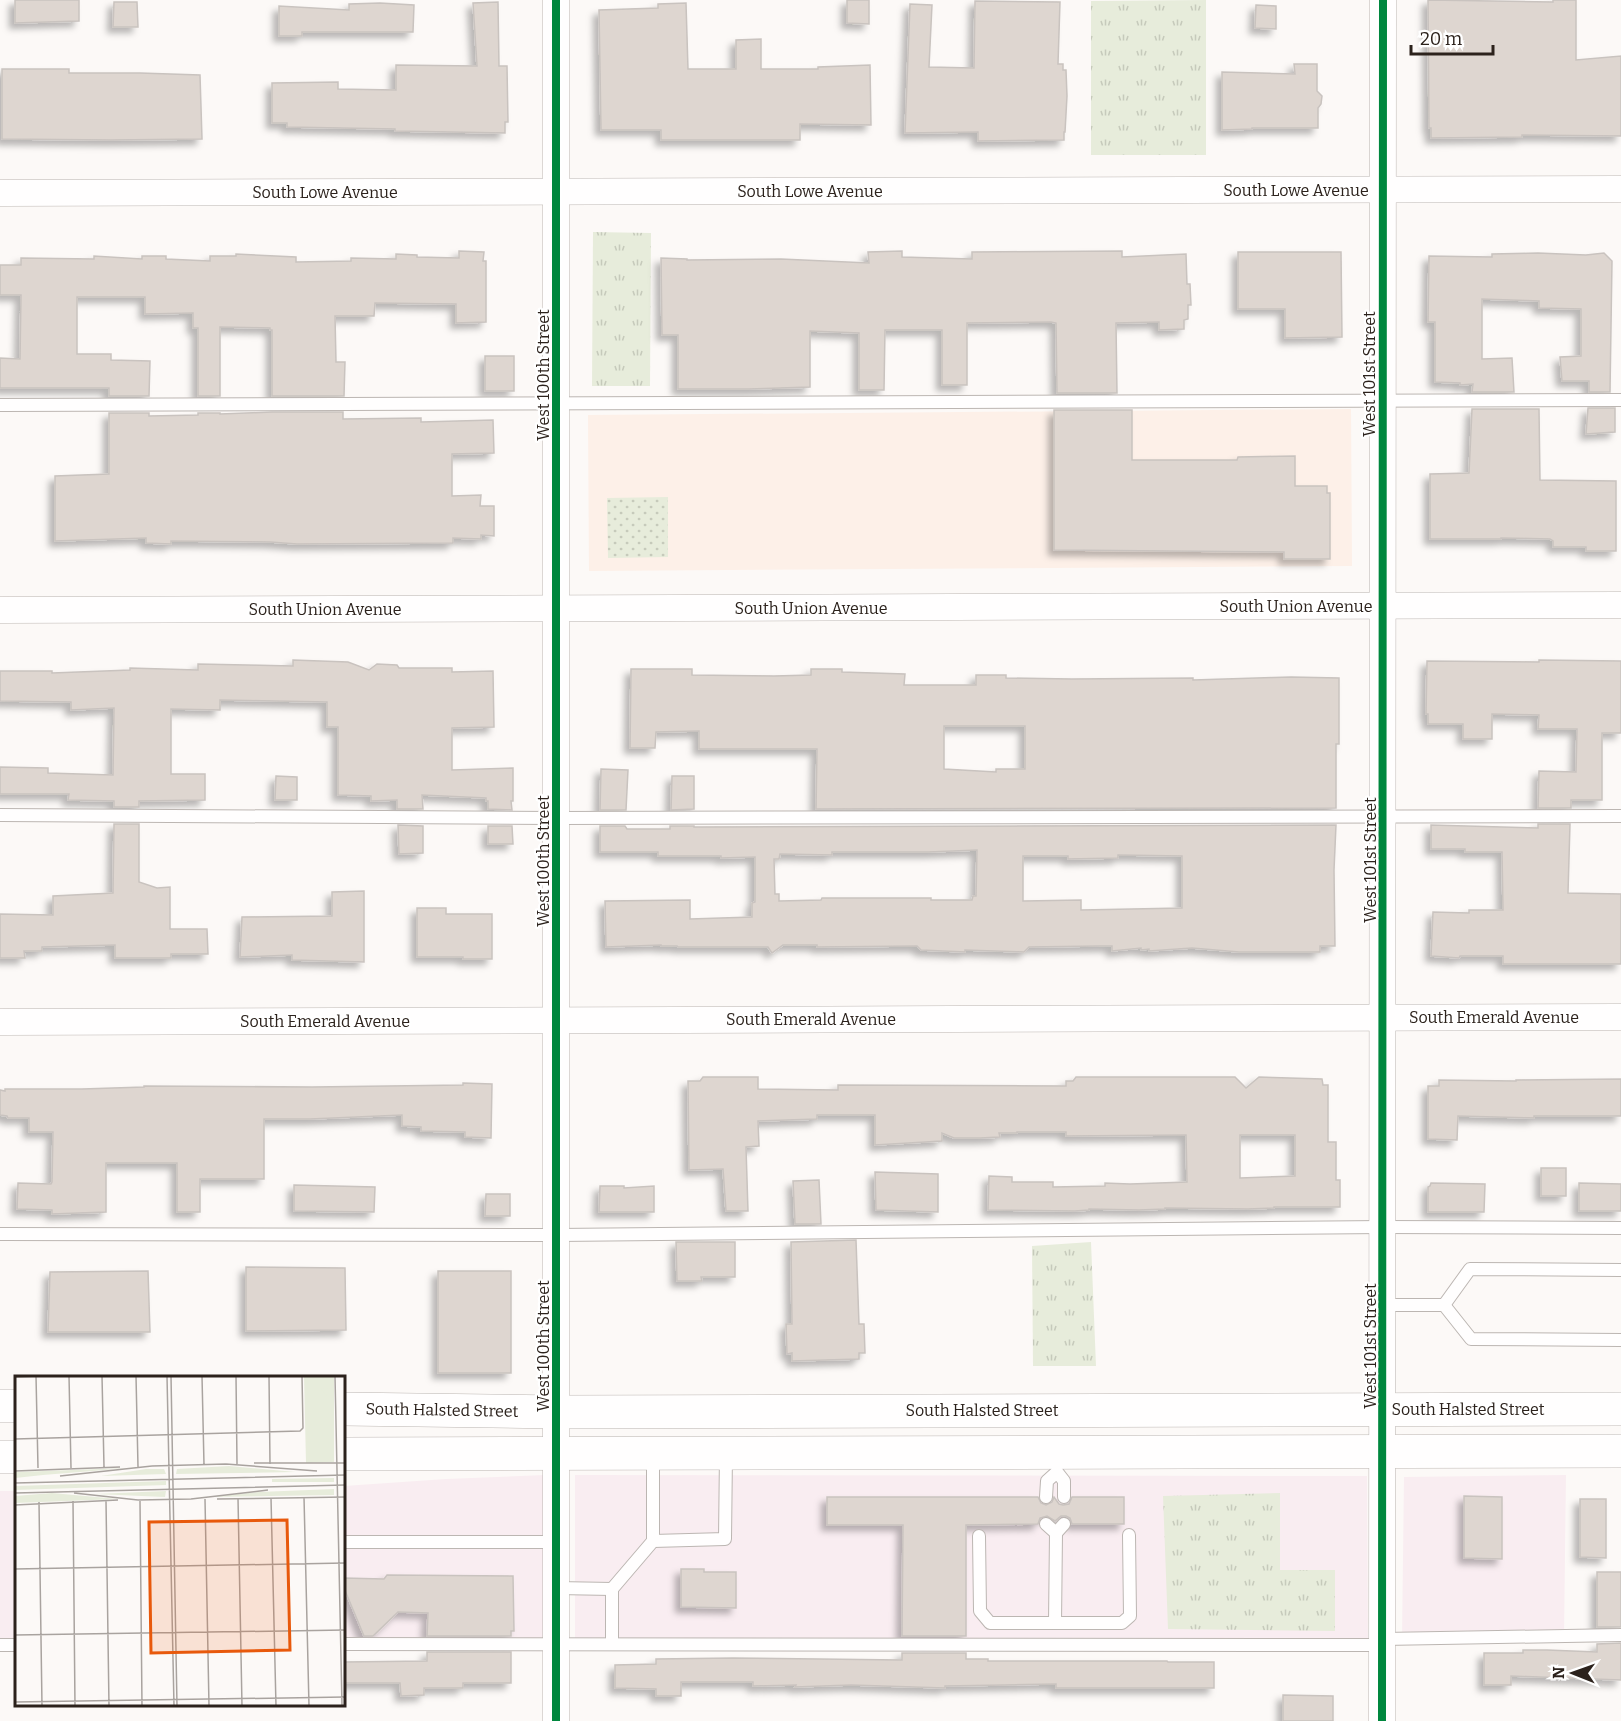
<svg xmlns="http://www.w3.org/2000/svg" width="1621" height="1721" viewBox="0 0 1621 1721" font-family="Bitter,serif">
<style>
.commercial{fill:#f9edf1}
.built{fill:#fdf0e8}
.grass{fill:url(#grass-tufts)}
.park{fill:url(#park-dots)}
.building{fill:#ded6d0;stroke:#c9c3bf;stroke-width:1.5;fill-rule:evenodd;filter:url(#shadow)}
.lines{fill:none;stroke-linecap:round;stroke-linejoin:round}
.lane-casing{stroke:#bcb6b2;stroke-width:14}
.street-casing{stroke:#bcb6b2;stroke-width:27}
.primary-casing{stroke:#bcb6b2;stroke-width:34}
.lane{stroke:#fffefe;stroke-width:12}
.street{stroke:#fffefe;stroke-width:26}
.primary{stroke:#fffefe;stroke-width:33}
.cycleway-casing{stroke:#fff;stroke-width:11}
.cycleway{stroke:#00873e;stroke-width:8}
.labels{text-anchor:middle;dominant-baseline:central;stroke-width:4.5;stroke-linejoin:round;paint-order:stroke}
.street-label{font-size:16px;fill:#2c221c;stroke:#fff}
.inset-road{fill:none;stroke:#a9a39f;stroke-width:1.5}
.view{fill:#e8590c;fill-opacity:0.15;stroke:#e8590c;stroke-width:3}
.inset-edge{fill:none;stroke:#2c221c;stroke-width:3}
</style>
<defs>
<pattern id="grass-tufts" width="24" height="20" patternUnits="userSpaceOnUse" patternTransform="scale(1.5)"><rect width="24" height="20" fill="#e7ecdb"/><path d="M3 7l-1-3M5 7V3M7 7l1-3M15 17l-1-3M17 17v-4M19 17l1-3" fill="none" stroke="#c6cabb"/></pattern>
<pattern id="park-dots" width="8" height="8" patternUnits="userSpaceOnUse" patternTransform="scale(1.5)"><rect width="8" height="8" fill="#e7ecdb"/><path d="M2 2h.1M6 6h.1" fill="none" stroke="#c6cabb" stroke-width="1.8" stroke-linecap="round"/></pattern>
<filter id="shadow"><feDropShadow dx="-5.5" dy="5.5" stdDeviation="3" flood-color="#0004"/></filter>
</defs>
<rect width="100%" height="100%" fill="#fcf9f7"/>
<g class="commercial">
<path d="M545,1475L543,1644H344V1486L446,1479Z"/>
<path d="M575,1475L1367,1476L1368,1645L575,1644Z"/>
<path d="M1566,1475L1564,1636L1402,1639L1404,1477Z"/>
<rect x="0" y="1491" width="16" height="154"/>
</g>
<path class="built" d="M1351,409L1352,566L589,571L588,415Z"/>
<g class="grass">
<path d="M1206,0V155H1091V1Z"/>
<path d="M593,232L651,233L650,386H592Z"/>
<path d="M1091,1242L1096,1366H1033L1032,1246Z"/>
<path d="M1280,1493V1570H1335V1631L1168,1629L1163,1496Z"/>
</g>
<path class="park" d="M668,497V557L608,558L607,498Z"/>
<g class="building">
<path d="M15,0H79V21L15,23Z"/>
<path d="M847,0H869V24L847,23Z"/>
<path d="M1428,0L1553,2V0H1576V60L1621,56V136L1522,135V137L1431,138V128H1429Z"/>
<path d="M975,1L1060,2L1058,64H1063V70H1066L1067,96L1065,132H1064V140L978,141V132L905,133L910,4L932,5L929,67L974,68Z"/>
<path d="M114,2H137L138,27H113Z"/>
<path d="M498,2L499,66H507L508,122H505V133L395,131V129L287,127V123H272V83L338,82V89L396,90V65L477,66L473,3Z"/>
<path d="M380,3L414,5L413,32H302V36H279V6L349,10V4Z"/>
<path d="M686,3L688,69H736V40L761,39V69H818V67L870,65L871,125L800,124V140H661V130H601L599,10L658,8V4Z"/>
<path d="M1256,5L1276,6V29L1255,28Z"/>
<path d="M1294,64H1317V91L1322,96L1321,104L1318,108V128H1252V129L1222,130V72L1295,74Z"/>
<path d="M2,69H69V73H140L200,75L202,139L111,140L2,139Z"/>
<path d="M459,251L484,252L483,261H486V322L456,323V304L375,303L374,316H335L336,362H345L344,396H272V330H270V328L220,327V396H198V328H193V313L145,314V297H77V354H111V360L150,361L149,396H109V388H0V358L20,359L21,295H0V265H21V258L94,259V256L142,259V256H166V259L210,261V256H236V254L296,257V262L351,261V258L396,259V254L417,255V257L459,258Z"/>
<path d="M902,251V257L972,259V252L1122,251V257L1186,254L1187,284H1190L1191,305H1188V319L1184,320V329L1159,330V322L1116,323L1117,393H1057L1056,323L1051,322L967,323V385H942V330H885L884,390H859V333L810,331V387L749,389H678V335H662L661,258L687,259V260L781,259L869,263L868,252Z"/>
<path d="M1238,252H1341L1342,337L1285,338V309H1238Z"/>
<path d="M1538,253L1586,255L1604,253L1612,261L1610,392H1589V381H1562L1560,357L1581,356V309L1539,308V301L1482,299V359L1512,358L1514,392H1472L1473,384L1460,385V383L1435,382V322H1428L1429,256L1492,257V254Z"/>
<rect x="485" y="356" width="29" height="35"/>
<path d="M1588,408H1615V432L1586,434Z"/>
<path d="M1472,409H1539L1540,480L1616,481V551H1586V547H1553V541L1550,539L1501,538V539H1430V474L1469,473Z"/>
<path d="M1054,410H1132V460H1237L1238,457L1295,456V486H1327V493H1330V559H1284V552L1054,550Z"/>
<path d="M272,412H343V419L421,418V422L493,420L494,453L452,454V496L481,495L480,506H494V536L481,535V539L453,538V543L297,544L270,542L171,541V544L146,543V538L55,541V476L109,474V413H149V416L198,415V413H220V414Z"/>
<path d="M293,660L348,662L369,670L377,664L397,665L399,668H452V672L493,671L494,727L452,728V770L513,768V801H511L512,810L488,809V801H486V798L422,795L423,809H397V800L371,801V796L338,795V727H327V702L220,700V710L171,709V774H205V800L139,801V807H114V801L68,800L69,794H0V767L48,768V773L113,775L114,708L71,710V702L0,701V671H52V673L130,670V668L198,670V664L293,666Z"/>
<path d="M1539,660L1621,661V733H1602V800H1571V808H1538L1539,771L1576,772L1577,729H1538L1539,715L1492,714V739H1463V724H1428V714H1426L1427,661L1539,662Z"/>
<path d="M631,669H692V675L774,676L811,675V669H842V672L905,674L904,685H976V675H1006V678L1072,679L1193,678V680L1291,677L1339,678V744H1336V808L816,809L817,749H699V731L656,732L655,748H630ZM944,726H1025V769H996V772L944,769Z"/>
<path d="M601,769L628,770L626,810H600Z"/>
<path d="M276,776L297,777V800H275Z"/>
<path d="M672,776H694V809L671,810Z"/>
<path d="M114,824H139V882L157,888L170,887V929H207L208,954H171V958H115V945L42,947V951H24L25,958H0V914L53,915V896L113,893Z"/>
<path d="M1538,824H1570L1568,893L1621,894V964H1503V956H1460L1459,958L1431,956L1433,912L1469,913V910H1503L1502,852H1465V849H1431V825L1538,828Z"/>
<path d="M398,825L423,826V853L399,854Z"/>
<path d="M1336,825L1334,870L1335,946H1320V952H1239L1192,948L1149,951V949L1141,950V948L1112,951V946H1100L1029,947L1024,952L965,950V952L921,950L917,946L817,947V945H783L772,953L768,947H678L677,946H661V945L606,947L605,901L690,900V919L752,917V903L755,902V857L721,858V856H658V852H600V826H625L627,829H670V826H694V827ZM977,850L976,896H973L972,900H931V898H822L821,900L779,901V894H775L774,859H779L780,854L832,855V852H929ZM1118,855L1182,856V908L1081,910V900L1023,901V856H1068V859L1118,858Z"/>
<path d="M488,826H512L513,844H488Z"/>
<path d="M364,891V962L292,960V955L240,957L242,917L332,916V892Z"/>
<path d="M417,908H446V914H492V959H463V957H417Z"/>
<path d="M703,1077H758V1089L838,1090V1085L1066,1086V1081H1073L1076,1077H1235L1246,1088L1259,1077L1322,1079L1323,1085H1328V1142H1336V1180H1340V1207H1274V1208L1248,1209L1165,1208V1209L1139,1210L1089,1209V1210L1075,1211L988,1210L989,1176L1012,1177V1182H1053V1187L1105,1186V1183L1130,1184L1187,1182L1186,1135L1066,1136V1132H1017V1133H999L1000,1137L980,1138H954L942,1133V1141L875,1145V1115H817V1119L758,1121L759,1146L746,1147L748,1211H726L723,1169L689,1170L688,1081H700ZM1240,1135H1295V1176L1240,1178Z"/>
<path d="M1621,1079V1116H1534V1118L1458,1116L1457,1140L1428,1139V1086H1439V1080L1516,1081V1080Z"/>
<path d="M463,1083L492,1084L491,1138L465,1137V1132L421,1131V1127L402,1126V1115L310,1119H264V1179H200V1212H177V1163H106V1212L52,1214V1210L17,1209L18,1183L51,1184L52,1182L53,1132H29V1118H8L7,1116L0,1115V1090L5,1091V1089H82L144,1087V1086L312,1087L463,1085Z"/>
<rect x="1541" y="1168" width="25" height="28"/>
<path d="M875,1172L938,1174V1212L876,1210Z"/>
<path d="M819,1180L821,1224H795L793,1181Z"/>
<path d="M1431,1183L1485,1184L1484,1212H1428V1187L1430,1186Z"/>
<path d="M1579,1183L1621,1184V1211H1579Z"/>
<path d="M294,1185L375,1187L374,1212L294,1211Z"/>
<path d="M600,1186H624V1188L654,1186V1212H599Z"/>
<path d="M486,1194H510V1216H485Z"/>
<path d="M856,1240L859,1324H864L865,1353H859V1359L792,1361V1353L787,1354L786,1324H792L791,1242Z"/>
<path d="M676,1242H735V1277H701L702,1281H677Z"/>
<path d="M246,1267L345,1268L346,1330L246,1331Z"/>
<path d="M148,1271L150,1332H48L50,1272Z"/>
<rect x="438" y="1271" width="73" height="102"/>
<path d="M1464,1496L1502,1497V1559L1464,1558Z"/>
<path d="M827,1497H1038L1041,1503L1046,1505L1052,1502L1054,1497L1059,1504L1063,1505L1069,1504L1072,1497H1124V1524H1072L1070,1518L1066,1516H1061L1055,1521L1047,1516L1040,1518L1038,1524L966,1525V1636H902L903,1525H827Z"/>
<path d="M1580,1499H1606V1558L1580,1557Z"/>
<path d="M681,1569H704V1572H736V1608L681,1607Z"/>
<rect x="1597" y="1572" width="24" height="55"/>
<path d="M387,1575L513,1576L514,1631H511V1636H427L428,1613L398,1612L373,1636H364L344,1588V1578L384,1579Z"/>
<path d="M1621,1643V1680L1511,1676V1685H1484V1653H1523V1650H1547L1597,1652V1644Z"/>
<path d="M427,1652H511V1683H463V1688H424V1695L401,1696L400,1683H344V1662L427,1661Z"/>
<path d="M902,1653H966V1659H988V1661H1167L1168,1662H1214V1688H1056V1684L945,1686V1688L851,1685L795,1687L796,1685L753,1686V1682H681V1696H656V1689L615,1688V1665L656,1664V1659L733,1658L902,1660Z"/>
<path d="M1283,1695L1333,1696V1721H1283Z"/>
</g>
<g class="lines">
<g class="lane-casing">
<g id="lane">
<path d="M0,405L1621,400"/>
<path d="M0,815L556,818L1621,816"/>
<path d="M0,1234L557,1235L1383,1227L1621,1228"/>
<path d="M1383,1305H1444"/>
<path d="M1444,1305L1470,1269L1621,1270"/>
<path d="M1444,1305L1471,1339L1621,1340"/>
<path d="M1046,1497L1047,1481L1057,1472L1064,1481V1497"/>
<path d="M1046,1524L1056,1533L1064,1524"/>
<path d="M979,1536L980,1611L990,1623H1055L1056,1533"/>
<path d="M653,1541L725,1539L726,1454"/>
<path d="M344,1542H557"/>
<path d="M557,1588L612,1589L653,1541V1454"/>
<path d="M1055,1623H1122L1130,1616L1129,1535"/>
<path d="M1383,1639L1621,1635"/>
<path d="M612,1643V1589"/>
<path d="M344,1644L1382,1645"/>
<path d="M0,1645H16"/>
</g>
</g>
<g class="street-casing">
<g id="street">
<path d="M556,0V1721"/>
<path d="M0,193L1621,189"/>
<path d="M0,610L1621,605"/>
<path d="M0,1022L1621,1017"/>
<path d="M1382,1721L1383,0"/>
</g>
</g>
<g class="primary-casing">
<g id="primary">
<path d="M0,1406H16"/>
<path d="M344,1409L557,1412L1621,1409"/>
<path d="M344,1454L1621,1451"/>
<path d="M0,1457H16"/>
</g>
</g>
<use href="#lane" class="lane"/>
<use href="#street" class="street"/>
<use href="#primary" class="primary"/>
<g class="cycleway-casing">
<g id="cycleway">
<path d="M556,0V1721"/>
<path d="M1382,1721L1383,0"/>
</g>
</g>
<use href="#cycleway" class="cycleway"/>
</g>
<g class="labels">
<g class="street-label">
<text x="1296" y="190">South Lowe Avenue</text>
<text x="810" y="191">South Lowe Avenue</text>
<text x="325" y="192">South Lowe Avenue</text>
<text transform="translate(1369 374) rotate(-90)">West 101st Street</text>
<text transform="translate(543 375) rotate(-90)">West 100th Street</text>
<text x="1296" y="606">South Union Avenue</text>
<text x="811" y="608">South Union Avenue</text>
<text x="325" y="609">South Union Avenue</text>
<text transform="translate(1370 860) rotate(-90)">West 101st Street</text>
<text transform="translate(543 861) rotate(-90)">West 100th Street</text>
<text x="1494" y="1017">South Emerald Avenue</text>
<text x="811" y="1019">South Emerald Avenue</text>
<text x="325" y="1021">South Emerald Avenue</text>
<text transform="translate(543 1346) rotate(-90)">West 100th Street</text>
<text transform="translate(1370 1346) rotate(-90)">West 101st Street</text>
<text x="1468" y="1409">South Halsted Street</text>
<text transform="translate(442 1410) rotate(1)">South Halsted Street</text>
<text x="982" y="1410">South Halsted Street</text>
</g>
</g>
<g transform="translate(15 1376)">
<rect width="330" height="330" fill="#fcf9f7"/>
<path d="M214,90L281,96L161,98L162,93ZM114,92L28,99L0,102V96ZM131,93H149L151,98L86,100ZM319,102V106H257V103ZM151,105V109L0,114V110ZM319,113V119L194,121L244,116ZM151,115L150,121L80,118ZM37,117L103,123L0,127V120Z" fill="#e7ecdb"/>
<path d="M289,0H319V86L291,87Z" fill="#e7ecdb"/>
<path d="M294,0H316V13L305,12L313,21L315,33H294L292,30V11H303Z" fill="#e7ecdb"/>
<path class="inset-road" d="M21,0L23,92M54,0L56,92M87,0L89,91M121,0L123,91M152,0L159,330M156,0L162,330M187,0L189,89M221,0L222,88M254,0L255,88M320,0L327,330M0,1L23,0M0,63L285,55L288,52L287,0M239,87H330M211,88L302,95M137,90L211,88M0,95L105,91M45,100L137,90M0,107L330,99M0,117L330,109M59,117L123,124M289,121L294,330M223,122L227,330M256,122L261,330M176,123L253,114M190,123L194,330M202,123L330,121M123,124L176,123M58,125L60,330M91,125L94,330M125,125L127,330M24,126L27,330M0,129L103,124M0,193L330,187M0,259L330,254M0,326L330,321"/>
<path class="view" d="M272,144L275,274L136,277L134,146Z"/>
<rect width="330" height="330" class="inset-edge"/>
</g>
<g transform="translate(1573 1673) rotate(271)" stroke="#ffffff" stroke-width="4.5" paint-order="stroke">
<path d="M0-4.5L10 22L0 15L-10 22Z" fill="#2c221c"/>
<text y="-9" font-size="16" font-weight="bold" text-anchor="middle" fill="#2c221c">N</text>
</g>
<path d="M1411 45v9h82v-9" fill="none" stroke="#2c221c" stroke-width="3"/>
<text x="1420" y="45" font-size="18" fill="#2c221c" stroke="#ffffff" stroke-width="4.5" paint-order="stroke">20 m</text>
</svg>
